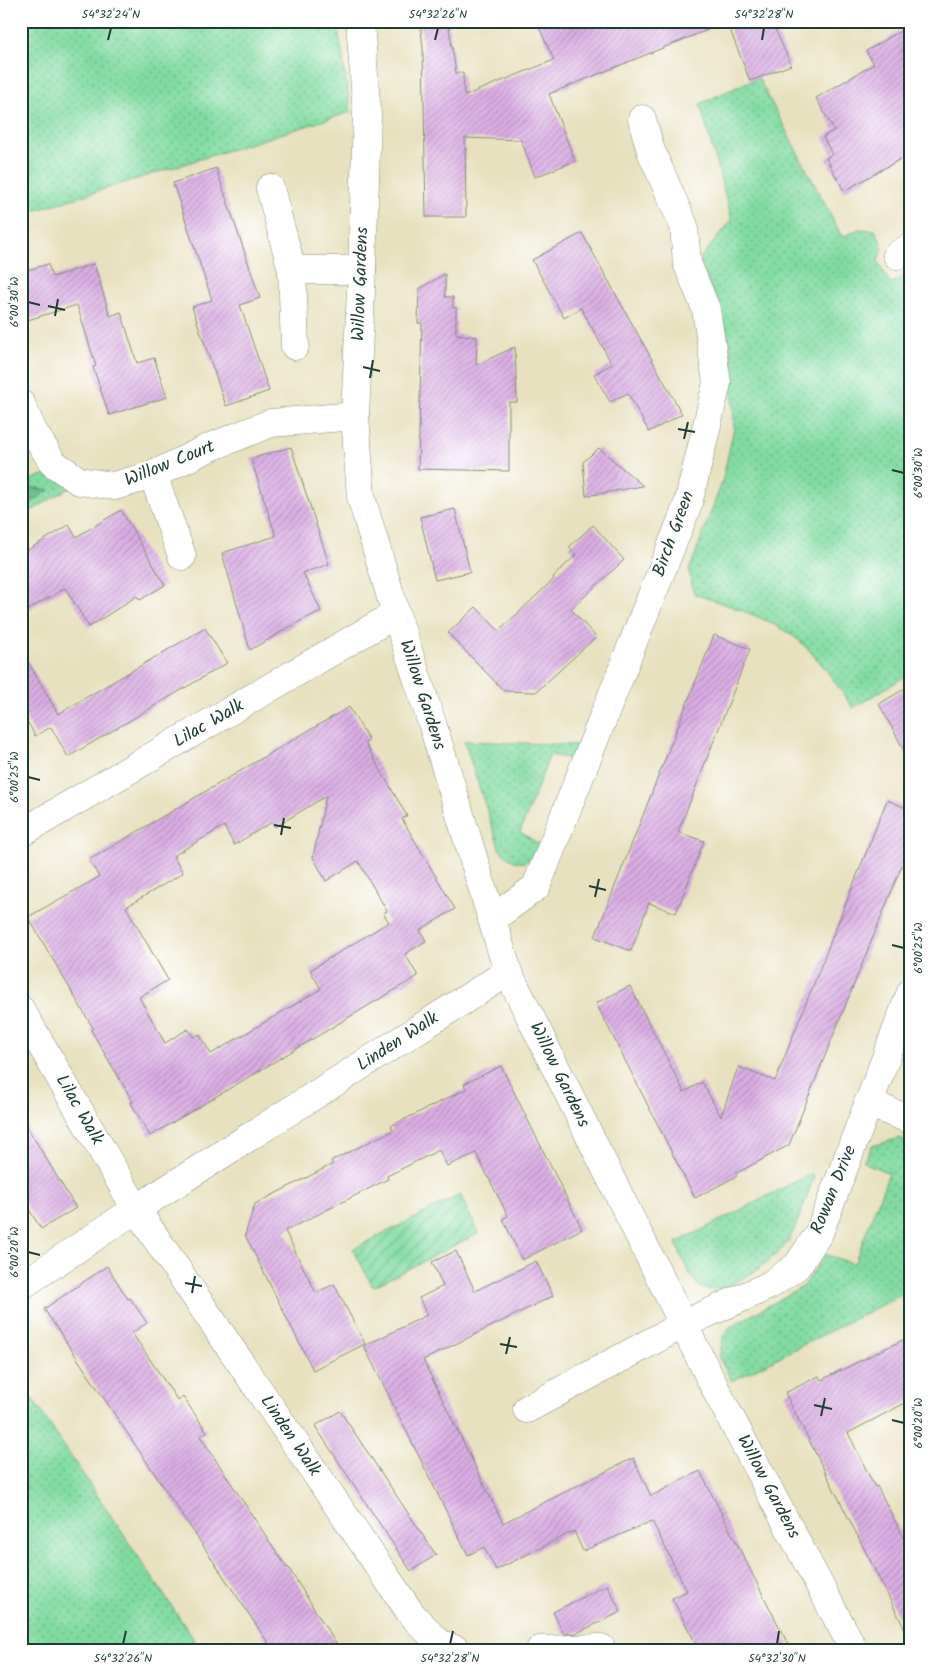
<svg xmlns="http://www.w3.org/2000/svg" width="932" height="1671" viewBox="0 0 932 1671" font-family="Kalam,sans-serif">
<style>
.grass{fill:url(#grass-dots);stroke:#508c6a}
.forest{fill:url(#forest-crowns);stroke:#447c5e}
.garden{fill:url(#garden-furrows);stroke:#508c6a}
.building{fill:url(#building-hatch);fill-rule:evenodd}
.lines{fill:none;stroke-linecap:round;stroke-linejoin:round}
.minor-casing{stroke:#848f7a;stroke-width:29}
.minor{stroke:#fff;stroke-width:28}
.ticks{fill:none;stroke:#1f3d34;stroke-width:2}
.labels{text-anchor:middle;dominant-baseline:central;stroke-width:4;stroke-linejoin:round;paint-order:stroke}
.street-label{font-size:18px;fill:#1f3d34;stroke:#fff}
.neatline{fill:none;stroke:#1f3d34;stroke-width:2}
.ticks-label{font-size:12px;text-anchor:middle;fill:#1f3d34}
</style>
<defs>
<pattern id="grass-dots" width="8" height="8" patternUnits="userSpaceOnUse" patternTransform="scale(1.25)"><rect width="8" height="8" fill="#81dba1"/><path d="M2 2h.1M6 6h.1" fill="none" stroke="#69b384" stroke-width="1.8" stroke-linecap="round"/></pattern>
<pattern id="forest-crowns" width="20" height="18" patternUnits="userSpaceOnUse" patternTransform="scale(1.25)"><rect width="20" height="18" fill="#68bb87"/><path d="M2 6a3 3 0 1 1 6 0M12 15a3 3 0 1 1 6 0" fill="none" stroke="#55996f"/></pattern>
<pattern id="garden-furrows" width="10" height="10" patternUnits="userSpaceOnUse" patternTransform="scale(1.25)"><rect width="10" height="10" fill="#81dba1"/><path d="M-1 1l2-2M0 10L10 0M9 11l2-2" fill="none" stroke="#69b384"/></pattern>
<pattern id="building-hatch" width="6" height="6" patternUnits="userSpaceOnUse" patternTransform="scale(1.25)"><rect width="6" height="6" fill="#dbade5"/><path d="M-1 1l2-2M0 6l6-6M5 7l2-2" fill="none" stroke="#b18eba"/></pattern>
</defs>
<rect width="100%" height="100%" fill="#fff"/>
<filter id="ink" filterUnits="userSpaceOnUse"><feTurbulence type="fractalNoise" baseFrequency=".02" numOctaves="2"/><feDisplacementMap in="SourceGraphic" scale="10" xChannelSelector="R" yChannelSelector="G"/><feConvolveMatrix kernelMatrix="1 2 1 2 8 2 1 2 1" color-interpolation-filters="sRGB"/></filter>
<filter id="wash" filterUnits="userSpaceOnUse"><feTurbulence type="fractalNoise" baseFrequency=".0096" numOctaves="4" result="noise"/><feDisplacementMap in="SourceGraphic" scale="20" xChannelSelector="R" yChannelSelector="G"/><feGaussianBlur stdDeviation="1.12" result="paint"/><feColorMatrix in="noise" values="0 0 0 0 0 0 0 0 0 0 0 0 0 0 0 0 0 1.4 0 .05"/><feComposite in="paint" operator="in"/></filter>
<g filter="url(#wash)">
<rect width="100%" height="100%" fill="#e8e1bf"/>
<g class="grass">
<path d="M21,21H337L351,112L21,215Z"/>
<path d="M758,77L842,237L859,229L875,230L883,247L878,261L890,284L911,273V673L853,708C835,682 814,649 787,632C760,615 724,604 694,594L689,571L722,482L734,428L731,348L718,305L699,260L732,220L700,104Z"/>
<path d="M49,473L69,488L21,517V483Z"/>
<path d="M464,741L577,745L571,759L550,755L520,832L539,844C530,868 516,867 500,850Z"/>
<path d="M900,1138L911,1142V1290L732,1381L719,1358L723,1338L730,1327L804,1286L825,1254L854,1264L889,1173L863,1162L872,1146Z"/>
<path d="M810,1174L814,1177C806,1197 800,1219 790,1238C780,1257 721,1301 700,1287C690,1280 681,1255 676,1243Z"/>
<path d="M21,1382L201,1650H21Z"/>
</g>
<path class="forest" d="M27,487L50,490L21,509V489Z"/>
<path class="garden" d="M460,1195L479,1233L373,1287L353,1249Z"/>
<g id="blocks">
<g class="building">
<path d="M420,21H448L456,73H463L464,96L554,60L536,21L772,22L791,65L750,81L727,22L549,94L575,161L535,177L521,140L465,138L466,217H426L423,48Z"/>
<path d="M911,25V153L844,191L826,158L832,154L823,137L834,130L816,98L874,64L866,51Z"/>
<path d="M216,168L260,298L240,305L269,391L226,406L192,307L212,300L173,183Z"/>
<path d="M582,233L682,414L649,432L628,393L610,402L594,374L612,364L581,308L564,318L532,260Z"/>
<path d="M48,264L52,277L94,264L110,316L121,312L137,363L154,358L167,397L109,415L93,367L96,366L77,305L21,322V272Z"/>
<path d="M445,274V297H453V308L456,307V334L477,337L476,365L515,347L517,402H509V471L418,469L422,323H418L419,289Z"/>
<path d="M291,447L329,564L303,573L321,611L302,620L250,650L222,553L276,536L251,459Z"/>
<path d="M599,448L643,486L586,496L583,462Z"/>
<path d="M455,509L470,572L435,580L420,517Z"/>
<path d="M121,510L165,585L140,600L137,596L89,627L65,588L21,614V554L69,525L76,537Z"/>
<path d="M593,525L624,560L571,609L596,637L536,692L504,691L448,633L476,607L499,631L554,579L553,577L576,555L569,547Z"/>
<path d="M205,628L227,663L68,757L51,727L35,736L21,709V649L58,714Z"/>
<path d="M714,635L750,649L678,832L704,841L676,913L649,903L631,951L595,937Z"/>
<path d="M911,685L910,761L879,704Z"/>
<path d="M349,707L369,740L365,743L407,816L402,819L455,909L420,930L426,941L405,954L418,976L150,1136L131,1103L133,1102L91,1030L93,1028L28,917L99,877L89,860ZM326,796L313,857L326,881L358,861L387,911L383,913L389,922L310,970L321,989L211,1054L199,1034L193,1037L188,1029L165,1043L139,997L168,980L126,907L183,873L173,856L224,826L234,845L272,822L275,827Z"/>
<path d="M887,800L911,810V843L789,1145L735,1174L737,1176L695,1198L596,1003L630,986L684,1092L702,1082L721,1117L738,1067L775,1081Z"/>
<path d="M501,1066L582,1229L522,1260L503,1219L508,1216L476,1153L447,1166L439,1150L387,1176L388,1179L285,1231L316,1293L334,1284L365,1344L313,1370L245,1235L255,1204L333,1164L331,1161L393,1130L391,1126L466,1089L464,1084Z"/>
<path d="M21,1117L76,1208L41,1229L21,1196Z"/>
<path d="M456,1251L475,1291L536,1261L553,1296L423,1360L503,1523L633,1458L651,1496L700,1471L791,1650H699L672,1598L687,1591L652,1521L583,1551L574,1531L496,1570L484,1547L468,1555L364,1346L427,1315L419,1298L443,1286L432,1262Z"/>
<path d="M107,1266L128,1299L130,1298L147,1323L132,1333L178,1401L183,1397L207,1432L200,1436L287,1568L288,1567L340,1650H273L44,1309Z"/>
<path d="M911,1336V1400L848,1433L875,1487L877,1486L911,1552V1641L785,1393L819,1376L821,1380Z"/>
<path d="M340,1411L436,1555L411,1571L315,1426Z"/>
<path d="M607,1585L621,1612L577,1633L564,1634L553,1612Z"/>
</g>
</g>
</g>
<g filter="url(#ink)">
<use href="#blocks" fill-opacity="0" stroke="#848f7a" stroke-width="1"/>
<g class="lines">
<g class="minor-casing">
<g id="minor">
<path d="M360,21L367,116L362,270L355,416L361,497L396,614L433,726L508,972L719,1396L854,1650"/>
<path d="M270,188L292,270L295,346"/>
<path d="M897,255L911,247"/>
<path d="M292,270H362"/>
<path d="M21,404L32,429L53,463L79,481L114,486L153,475L206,449L271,423L355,416"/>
<path d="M153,475L182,556"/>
<path d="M21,833L396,614"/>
<path d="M492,919L536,887L688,504L717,383L706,309L687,263L684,226L651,151L642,119"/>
<path d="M21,1010L136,1209L412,1615L439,1643L456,1650"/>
<path d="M868,1103L911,1120"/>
<path d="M21,1286L136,1209L508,972"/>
<path d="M527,1409L684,1324L770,1285L797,1266L819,1233L911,992"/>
<path d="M540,1650L601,1648"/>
</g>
</g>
<use href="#minor" class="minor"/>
</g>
</g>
<path class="ticks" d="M108,40L111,28M435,40L438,28M762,40L764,28M28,302L40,305M48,306L65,310M55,316L58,299M363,367L380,371M370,378L373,360M678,429L695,432M684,439L688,422M892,470L904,473M28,777L40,780M274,825L291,828M281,835L284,818M589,886L606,890M595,897L599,879M892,945L904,948M28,1252L40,1255M185,1283L202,1286M192,1293L195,1276M500,1344L517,1347M506,1354L510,1337M814,1405L832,1409M821,1416L825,1398M892,1420L904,1423M123,1644L126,1631M450,1644L453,1631M777,1644L779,1631"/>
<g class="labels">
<g class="street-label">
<text transform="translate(361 284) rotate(-88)">Willow Gardens</text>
<text transform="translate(170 464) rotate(-22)">Willow Court</text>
<text transform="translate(674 534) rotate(-70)">Birch Green</text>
<text transform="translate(422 695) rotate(72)">Willow Gardens</text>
<text transform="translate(209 724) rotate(-30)">Lilac Walk</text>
<text transform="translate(398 1042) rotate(-33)">Linden Walk</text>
<text transform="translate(559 1075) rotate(64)">Willow Gardens</text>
<text transform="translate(79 1110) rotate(60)">Lilac Walk</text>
<text transform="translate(834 1190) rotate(-68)">Rowan Drive</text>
<text transform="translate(290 1436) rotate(56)">Linden Walk</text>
<text transform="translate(768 1487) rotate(62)">Willow Gardens</text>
</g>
</g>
<rect width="932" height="1671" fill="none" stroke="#fff" stroke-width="55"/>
<rect x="28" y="28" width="876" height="1616" class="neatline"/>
<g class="ticks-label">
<text x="111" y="18">54°32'24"N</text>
<text x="438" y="18">54°32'26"N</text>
<text x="764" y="18">54°32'28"N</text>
<text transform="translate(14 302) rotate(-90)" y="4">6°00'30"W</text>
<text transform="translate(918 473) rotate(-90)" y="4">6°00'30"W</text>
<text transform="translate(14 777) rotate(-90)" y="4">6°00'25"W</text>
<text transform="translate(918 948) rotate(-90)" y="4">6°00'25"W</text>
<text transform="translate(14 1252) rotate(-90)" y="4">6°00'20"W</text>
<text transform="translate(918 1423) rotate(-90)" y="4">6°00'20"W</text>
<text x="123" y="1662">54°32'26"N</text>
<text x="450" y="1662">54°32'28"N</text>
<text x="777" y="1662">54°32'30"N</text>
</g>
</svg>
